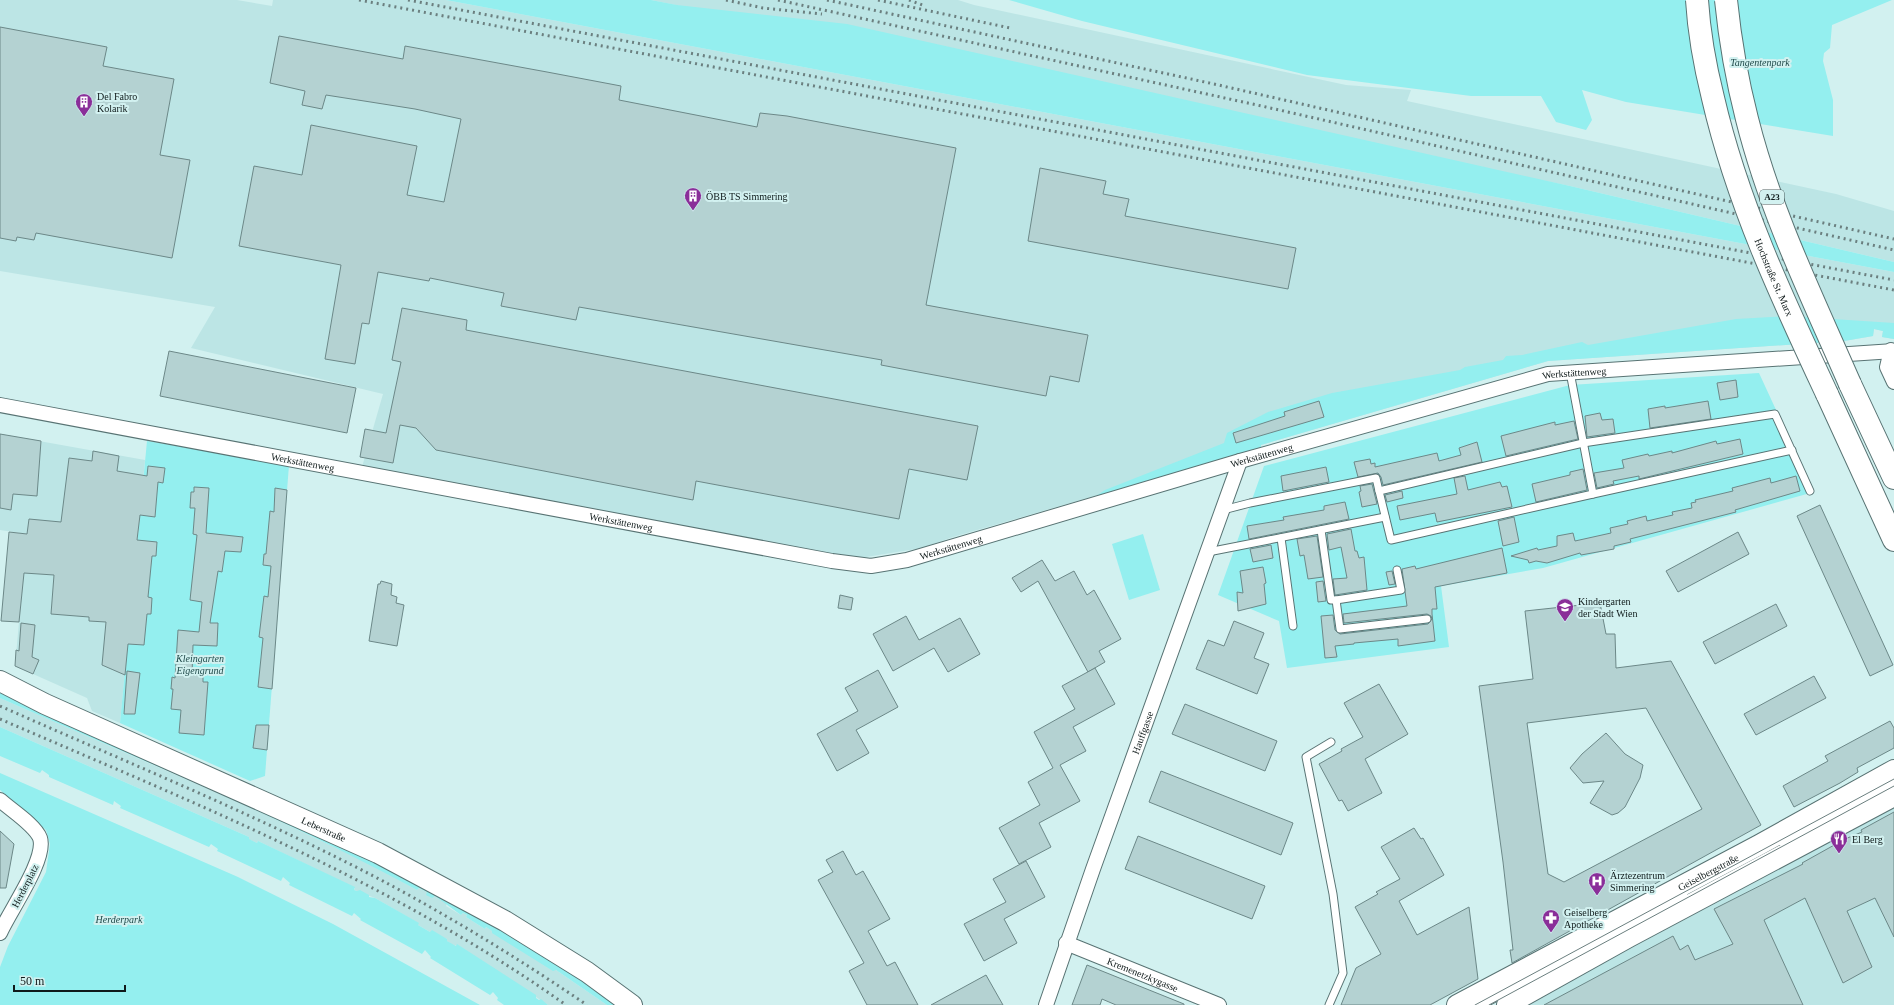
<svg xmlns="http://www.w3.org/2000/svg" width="1894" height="1005" viewBox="0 0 1894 1005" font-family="'Times New Roman',serif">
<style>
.built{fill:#bce5e5}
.green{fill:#94efef}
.building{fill:#b4d2d2;stroke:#6c8888;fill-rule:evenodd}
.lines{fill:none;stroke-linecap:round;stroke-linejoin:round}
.service-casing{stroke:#587373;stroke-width:9}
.minor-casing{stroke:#587373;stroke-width:16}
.secondary-casing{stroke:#587373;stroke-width:22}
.motorway-casing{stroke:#587373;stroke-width:24}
.service{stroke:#fff;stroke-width:7}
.minor{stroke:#fff;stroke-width:14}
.secondary{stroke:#fff;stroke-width:20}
.motorway{stroke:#fff;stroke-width:22}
.tram{stroke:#6b7f7f;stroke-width:1}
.rail{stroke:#6b7f7f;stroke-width:3;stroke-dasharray:2 4;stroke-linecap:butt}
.motorway-bridge-casing{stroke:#587373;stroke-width:24;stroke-linecap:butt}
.motorway-bridge{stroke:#fff;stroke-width:22}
.labels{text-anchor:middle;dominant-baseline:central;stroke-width:4;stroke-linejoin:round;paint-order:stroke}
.shield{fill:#d2f1f0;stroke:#4a5a5a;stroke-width:1}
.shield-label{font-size:9px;font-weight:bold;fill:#0f1a1a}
.park-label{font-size:10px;font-style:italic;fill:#1f4949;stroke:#d2f1f0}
.poi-label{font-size:10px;fill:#0f1a1a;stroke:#d2f1f0;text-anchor:start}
.street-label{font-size:10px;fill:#0f1a1a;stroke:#d2f1f0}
</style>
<rect width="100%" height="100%" fill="#d2f1f0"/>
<g class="built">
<path d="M0,0H237L272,6L273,0H446L1894,272V339L1882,337L1883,331L1874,329L1873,336L1844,341L1548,361L1261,445V447L1208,463L953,537L922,548L854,559L362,467L383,394L191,348L215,307L0,271Z"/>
<path d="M651,0H958L974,5L1346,85L1411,90L1407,101L1836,194L1894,211V262L1570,186Z"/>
<path d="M0,434L145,460L120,723L92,711L87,698L15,666L27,534L0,530Z"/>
<path d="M0,698L256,810L376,867L417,890L419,888L427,892L447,903L446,906L461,915L463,913L467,915L466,917L485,929L486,927L556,970L607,1005H548L458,945L457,946L451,944L447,941V939L430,932L418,925V923L375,898L357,891L354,890L355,888L258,841L257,843L248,839L249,837L0,727Z"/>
<path d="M1894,798V1005H1516Z"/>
</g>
<g class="green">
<path d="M446,0H651L677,5L847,24L1570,186L1894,262V272Z"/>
<path d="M1009,0H1892L1832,25L1830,48L1824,53L1823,61L1833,100V136L1626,102L1582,90L1592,120L1586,130L1556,122L1541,96H1471L1307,75L1082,21Z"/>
<path d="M1787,316L1894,323V339L1882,337L1883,331L1874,329L1873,336L1844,341L1548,361L1261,445V447L1096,496L1105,490L1224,443L1227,433L1268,412L1332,393L1460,370L1465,367L1503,360L1506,356L1522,355L1582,342L1588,345L1736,319Z"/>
<path d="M1759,373L1814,492L1543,568L1441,586L1449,647L1287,668L1279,621L1218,595L1264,466L1570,385Z"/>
<path d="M147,441L289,465L265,776L250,781L120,723Z"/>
<path d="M1143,534L1160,590L1129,600L1112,544Z"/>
<path d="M0,693L361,853L521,940L619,1005H607L556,970L553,971L492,933V931L486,927L485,929L466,917L467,915L463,913L461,915L435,896L432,898L426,895L427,892L419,888L417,890C283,817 138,759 0,698Z"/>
<path d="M0,727L249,837V839L257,843L258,841L355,887L354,890L357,891L360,890L369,895V897L375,898L419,923L418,925L430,932L432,930L447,939V941L456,946L457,944L536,995V998L539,1000L541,999L548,1005H504L497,1000L498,998L493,992L490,995L430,958L431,957L425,950L422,954L360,920L361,919L354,913L352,916L289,885L290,883L283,877L281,881L217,851L218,849L211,844L209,847L120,808L121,806L114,801L113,805L49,777V775L42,770L40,773L0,756Z"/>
<path d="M0,773L238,877L333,924L480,1005H0V967L8,946L46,872L50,844L46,830L0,790Z"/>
</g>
<g class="building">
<path d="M0,27L107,47L103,66L174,79L160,155L190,160L172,258L36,233L34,240L17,237L16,241L0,238Z"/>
<path d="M279,36L403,59L405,46L547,72L621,86L619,100L757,127L760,113L787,116L956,148L926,305L1088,335L1079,382L1050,376L1046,396L881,365L882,360L579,307L576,320L501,306L504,293L430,278L429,281L378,272L369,324L362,323L355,364L325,359L341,265L239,246L254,166L302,175L311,125L417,146L407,195L444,202L461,119L415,109L326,95L322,109L302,105L305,91L270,83Z"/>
<path d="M1040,168L1106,181L1103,194L1129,199L1125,216L1296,248L1288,289L1028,241Z"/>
<path d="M402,308L467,320L466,330L978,426L967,480L909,469L899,519L696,481L693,500L436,450L416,428L400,425L393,463L360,457L365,429L386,433L401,362L392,360Z"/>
<path d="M169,351L356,388L347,433L160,396Z"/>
<path d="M1736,380L1738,397L1720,400L1717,383Z"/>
<path d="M1319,401L1324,417L1236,443L1233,433L1285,416L1284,412Z"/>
<path d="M1708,401L1711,419L1650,428L1648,409L1665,406V408Z"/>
<path d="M1600,413L1602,420L1613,419L1615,433L1587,437L1585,416Z"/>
<path d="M1574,421L1578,439L1506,456L1501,436L1555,422V425Z"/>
<path d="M0,434L41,441L37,496L13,494L11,510L0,508Z"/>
<path d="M1740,439L1743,454L1639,479V476L1613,481L1614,484L1597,488L1594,473L1624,468L1622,460L1648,454L1649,456L1672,451V453L1716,441L1717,444Z"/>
<path d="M1477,442L1482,462L1383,485L1381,477L1378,473L1358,477L1354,462L1370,459L1371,464L1375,463V467L1437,453L1439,461L1461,455L1459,448Z"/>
<path d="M93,451L119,456L117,471L147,476L148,466L165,468L163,483L158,482L155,517L140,515L137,540L157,542L156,556H152L148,597L152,598L151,614H147L144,645L128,644L125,675L102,665L106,622L89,621V617L51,614L54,575L24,573L19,622L1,621L9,532L27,534L29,519L61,522L69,458L92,461Z"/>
<path d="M1326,467L1329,482L1283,491L1281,476Z"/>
<path d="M1583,469L1587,490L1536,502L1532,484L1570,475V472Z"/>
<path d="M1465,476L1468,490L1500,482L1502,487L1507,486L1512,507L1437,522L1435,513L1400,520L1397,506L1457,494L1454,478Z"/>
<path d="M1796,476L1800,491L1735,510L1736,512L1630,539L1631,542L1614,546V549L1581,555L1580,553L1547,563L1536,561L1529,563L1528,560L1511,556L1537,548L1538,550L1557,546V536L1573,533L1575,541L1611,533L1610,528L1628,524L1627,521L1646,516L1647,521L1673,515L1672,512L1692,508L1691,503L1696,502L1695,500L1733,491L1732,488L1770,478L1771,483Z"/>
<path d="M1372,484L1377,504L1362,507L1359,492L1361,491L1360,486Z"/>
<path d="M194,487L209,488L206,533L243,537L241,552L225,551L222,572L218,571L210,623H218L217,646L193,645L192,675L203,676V682H208L204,735L179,733L181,710L171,709L173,689H171L172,677L175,678L178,630L199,632L202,602L190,600L197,535L193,534L195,508H190L191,492H194Z"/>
<path d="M275,488L287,490L272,689L258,687L263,638L259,637L264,596L268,597L271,566L263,565L264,554H266L270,511L274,512Z"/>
<path d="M1402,491L1403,498L1387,502L1385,495Z"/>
<path d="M1345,502L1349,519L1249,539L1247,526L1284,520L1283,517L1324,510V506Z"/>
<path d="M1820,505L1893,665L1870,676L1797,516Z"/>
<path d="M1514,517L1519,542L1503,546L1498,521Z"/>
<path d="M1351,529L1355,551H1357L1359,558L1364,557L1367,590L1335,595L1333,579L1347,578L1341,547L1329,550L1327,534Z"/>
<path d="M1738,532L1749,554L1678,592L1666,571Z"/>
<path d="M1317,536L1323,577L1308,579L1304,555L1300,556L1297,539Z"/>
<path d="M1271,545L1273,558L1253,562L1250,549Z"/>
<path d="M1502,548L1507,573L1435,587L1437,609H1432V614L1435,641L1398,646V639L1354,643V644L1335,646L1337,657L1325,658L1321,616L1333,615L1335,630L1340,634L1428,624L1432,619L1431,616L1427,614L1344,623L1343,614L1407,606L1402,569L1415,566L1416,569Z"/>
<path d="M1042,560L1055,581L1074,571L1087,595L1094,590L1121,639L1099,651L1105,662L1088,672L1038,581L1021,592L1012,578Z"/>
<path d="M1263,567L1266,583L1264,584L1266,604L1238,611L1237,592L1243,593L1240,571Z"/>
<path d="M1392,571L1395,584L1389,585L1386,572Z"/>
<path d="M381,581L392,584L391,595L397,597L396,603L404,605L397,646L369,641L378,584H380Z"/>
<path d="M1323,581L1326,601L1318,602L1316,582Z"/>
<path d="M840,595L853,598L851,610L838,608Z"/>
<path d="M1600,603L1606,634H1615L1616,668L1671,661L1761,825L1512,963L1510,950H1513L1503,862L1479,686L1533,679L1525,611ZM1646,708L1702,809L1564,882L1548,874L1527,723Z"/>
<path d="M1776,604L1787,626L1715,664L1703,642Z"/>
<path d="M906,616L919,640L960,618L980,654L948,672L934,648L893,671L873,634Z"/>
<path d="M1234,621L1264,633L1254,658L1269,664L1257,694L1196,669L1208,640L1224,646Z"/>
<path d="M21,623L35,625L32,657L39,660L33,674L15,666L16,650L19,651Z"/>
<path d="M1095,668L1115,704L1073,727L1086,751L1060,765L1080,801L1039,823L1051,847L1019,864L999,828L1040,805L1028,782L1053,768L1034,732L1075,709L1062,686Z"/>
<path d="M878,670L898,707L856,730L869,753L837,771L817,734L858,711L845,688Z"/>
<path d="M127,671L140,673L135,714H124Z"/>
<path d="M1814,676L1826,698L1756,735L1744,714Z"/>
<path d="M1379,684L1408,734L1365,759L1382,793L1348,811L1342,800L1339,801L1319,764L1342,751L1341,749L1363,737L1344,703Z"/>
<path d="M1185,704L1277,741L1265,771L1172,734Z"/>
<path d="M1890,721L1894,728V748L1857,768L1858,772L1840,783L1794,807L1783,786L1828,761L1825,756Z"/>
<path d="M256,725H269L267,750L253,748Z"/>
<path d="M1606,733L1625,754L1643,765L1640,778L1625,807L1618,813L1612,815L1590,803L1604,781L1583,783L1570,768L1582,754Z"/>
<path d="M1161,771L1293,823L1281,855L1149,802Z"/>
<path d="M1894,812V937L1875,898L1847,911L1872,967L1843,983L1805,898L1764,920L1803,1005H1544L1673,936L1680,950L1688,945L1695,960L1733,944L1714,909L1803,864L1802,863L1845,839L1862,832L1861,830Z"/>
<path d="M1414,828L1421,839L1423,838L1444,875L1399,901L1417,935L1469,907L1478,979L1430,1005H1341L1356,968L1381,954L1355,907L1378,894L1376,892L1400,879L1381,847Z"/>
<path d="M0,831L14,844L6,888H0Z"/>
<path d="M1138,836L1265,886L1252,919L1125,869Z"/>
<path d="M843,851L856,875L863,871L890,919L868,931L887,966L895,962L918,1005H867L849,971L864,963L818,880L833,872L826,860Z"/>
<path d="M1026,861L1045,897L1004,919L1017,943L984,961L964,924L1006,902L993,879Z"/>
<path d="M1087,965L1184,1004V1005H1116L1102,999L1100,1005H1072Z"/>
<path d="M986,975L1003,1005H931Z"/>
</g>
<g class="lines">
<g class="service-casing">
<g id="service">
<path d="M1570,372L1593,494"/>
<path d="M1379,491L1391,540L1593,494L1792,450"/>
<path d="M1223,510L1250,503L1376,478L1379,491L1583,443L1775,414L1810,491"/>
<path d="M1321,530L1331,600H1336"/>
<path d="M1281,538L1293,626"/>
<path d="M1208,552L1385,517"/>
<path d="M1397,570L1401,590L1336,600L1340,629L1427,619"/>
<path d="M1783,843L1894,783"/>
<path d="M1329,1005L1343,973L1333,894L1306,757L1331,742"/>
<path d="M1482,1005L1684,896"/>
</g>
</g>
<g class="minor-casing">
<g id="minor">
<path d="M1891,350L1887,367L1894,382"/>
<path id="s1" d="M0,405L832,561L871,566L907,560L1240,461L1548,374L1894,351"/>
<path d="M0,800C11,810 35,825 40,838C47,859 9,912 0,933"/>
<path id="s2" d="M1066,943L1219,1005"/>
<path id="s3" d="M1046,1005L1093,869L1240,461"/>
</g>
</g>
<g class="secondary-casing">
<g id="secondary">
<path id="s4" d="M0,681L45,704L378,853L505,921L587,972L632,1005"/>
<path id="s5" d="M1457,1005L1759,845L1894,770"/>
<path d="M1507,1005L1629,937L1894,796"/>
</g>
</g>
<g class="motorway-casing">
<g id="motorway">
<path d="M1850,384L1894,478"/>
<path d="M1827,394L1894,540"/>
</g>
</g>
<use href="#service" class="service"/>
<use href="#minor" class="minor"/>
<use href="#secondary" class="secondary"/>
<use href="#motorway" class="motorway"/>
<g class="tram">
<path d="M1475,1005L1894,779"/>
<path d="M1489,1005L1894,786"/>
</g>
<g class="rail">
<path d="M359,0L1894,290"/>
<path d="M408,0L1894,280"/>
<path d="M726,0L763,8L822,14"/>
<path d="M778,0L1266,107L1894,250"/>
<path d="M827,0L1214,84L1894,239"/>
<path d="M878,0L1010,28"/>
<path d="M909,0L925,6"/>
<path d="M0,706C115,757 232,805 344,861C428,903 509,952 587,1005"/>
<path d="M0,719C194,803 393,882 566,1005"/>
</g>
<g class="motorway-bridge-casing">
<g id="motorway-bridge">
<path id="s6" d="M1697,0C1699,33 1705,66 1713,98C1737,202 1782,298 1827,394"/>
<path d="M1726,0C1730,40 1737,80 1747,119C1770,211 1812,297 1850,384"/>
</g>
</g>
<use href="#motorway-bridge" class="motorway-bridge"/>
</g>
<defs>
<g id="building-pin" transform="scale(0.9)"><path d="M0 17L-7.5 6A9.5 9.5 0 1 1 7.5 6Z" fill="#8a2e99" stroke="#d2f1f0"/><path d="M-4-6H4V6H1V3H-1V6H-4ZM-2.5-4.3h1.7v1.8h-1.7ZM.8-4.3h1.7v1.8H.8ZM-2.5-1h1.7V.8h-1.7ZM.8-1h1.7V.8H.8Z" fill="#fff"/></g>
<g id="school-pin" transform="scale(0.9)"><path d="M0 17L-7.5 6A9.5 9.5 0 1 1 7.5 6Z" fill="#8a2e99" stroke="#d2f1f0"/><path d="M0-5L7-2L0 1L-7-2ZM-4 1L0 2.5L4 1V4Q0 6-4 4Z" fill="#fff"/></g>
<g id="restaurant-pin" transform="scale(0.9)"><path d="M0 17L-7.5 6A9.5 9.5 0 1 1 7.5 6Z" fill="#8a2e99" stroke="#d2f1f0"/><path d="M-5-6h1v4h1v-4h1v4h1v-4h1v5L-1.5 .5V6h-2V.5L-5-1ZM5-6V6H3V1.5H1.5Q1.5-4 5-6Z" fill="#fff"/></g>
<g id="hospital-pin" transform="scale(0.9)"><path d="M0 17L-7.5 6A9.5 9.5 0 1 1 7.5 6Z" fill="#8a2e99" stroke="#d2f1f0"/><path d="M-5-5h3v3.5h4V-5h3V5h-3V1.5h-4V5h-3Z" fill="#fff"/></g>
<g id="pharmacy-pin" transform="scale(0.9)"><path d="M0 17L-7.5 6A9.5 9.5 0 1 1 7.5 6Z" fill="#8a2e99" stroke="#d2f1f0"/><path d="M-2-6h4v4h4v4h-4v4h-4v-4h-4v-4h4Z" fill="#fff"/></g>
</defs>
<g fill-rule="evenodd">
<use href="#building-pin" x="84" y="102"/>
<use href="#building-pin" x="693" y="196"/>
<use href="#school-pin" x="1565" y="607"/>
<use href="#restaurant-pin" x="1839" y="839"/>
<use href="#hospital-pin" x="1597" y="881"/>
<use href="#pharmacy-pin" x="1551" y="918"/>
</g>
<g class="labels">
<rect class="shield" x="1760" y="190" width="24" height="14" rx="3"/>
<g class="shield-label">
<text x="1772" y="197">A23</text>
</g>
<g class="park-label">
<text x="1760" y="62">Tangentenpark</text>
<text x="200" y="658">Kleingarten<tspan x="200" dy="12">Eigengrund</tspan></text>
<text x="119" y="919">Herderpark</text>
</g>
<g class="poi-label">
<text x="97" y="96">Del Fabro<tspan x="97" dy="12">Kolarik</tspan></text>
<text x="706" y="196">ÖBB TS Simmering</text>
<text x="1578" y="601">Kindergarten<tspan x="1578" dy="12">der Stadt Wien</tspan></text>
<text x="1852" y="839">El Berg</text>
<text x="1610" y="875">Ärztezentrum<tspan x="1610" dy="12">Simmering</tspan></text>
<text x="1564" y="912">Geiselberg<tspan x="1564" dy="12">Apotheke</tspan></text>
</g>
<g class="street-label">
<text stroke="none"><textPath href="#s6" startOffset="289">Hochstraße St. Marx</textPath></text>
<text stroke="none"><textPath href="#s1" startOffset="1616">Werkstättenweg</textPath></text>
<text stroke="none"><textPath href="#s1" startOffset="1292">Werkstättenweg</textPath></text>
<text stroke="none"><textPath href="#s1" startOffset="308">Werkstättenweg</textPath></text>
<text stroke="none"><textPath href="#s1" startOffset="632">Werkstättenweg</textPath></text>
<text stroke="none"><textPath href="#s1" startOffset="968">Werkstättenweg</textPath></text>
<text stroke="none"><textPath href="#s3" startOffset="289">Hauffgasse</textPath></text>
<text stroke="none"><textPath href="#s4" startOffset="356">Leberstraße</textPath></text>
<text stroke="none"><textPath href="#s5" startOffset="284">Geiselbergstraße</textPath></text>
<text transform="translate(25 886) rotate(-63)">Herderplatz</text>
<text stroke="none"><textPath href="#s2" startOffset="83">Kremenetzkygasse</textPath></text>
</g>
</g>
<path d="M14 985v6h111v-6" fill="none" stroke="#0f1a1a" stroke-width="2"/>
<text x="20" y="985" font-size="12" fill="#0f1a1a" stroke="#d2f1f0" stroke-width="3" paint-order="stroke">50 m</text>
</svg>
